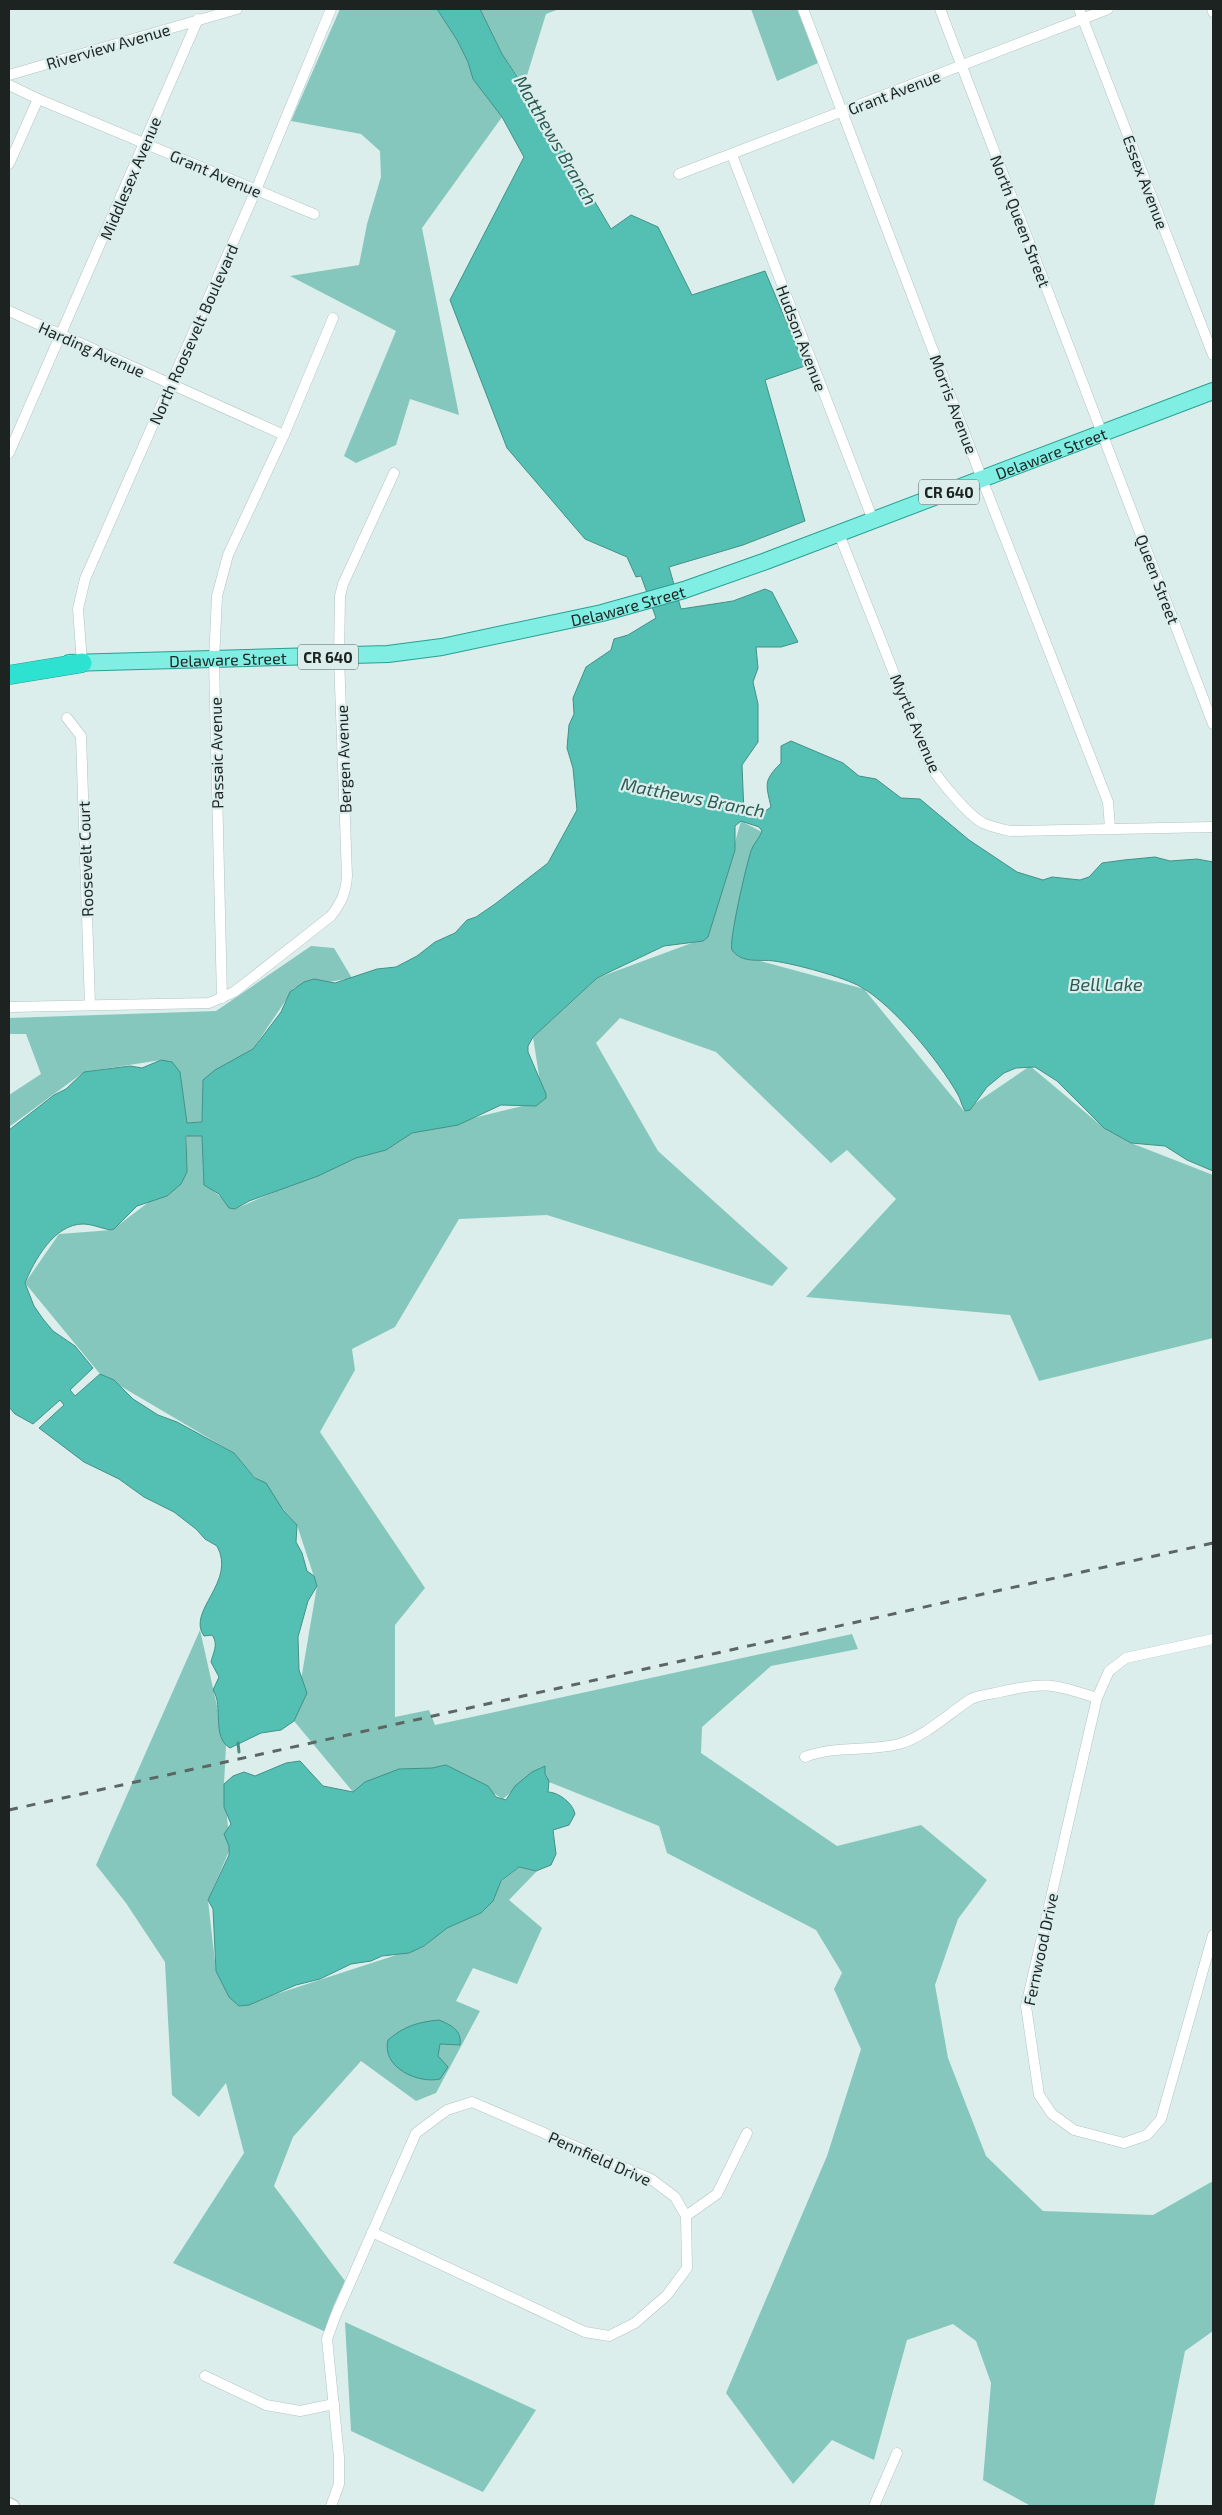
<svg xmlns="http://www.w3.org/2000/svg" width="1222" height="2515" viewBox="0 0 1222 2515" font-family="'Exo 2',sans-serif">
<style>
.green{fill:#86c7bd}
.water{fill:#53c0b3;stroke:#429187}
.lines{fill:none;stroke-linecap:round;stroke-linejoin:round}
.stream{stroke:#429187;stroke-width:3}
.minor-casing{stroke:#b2c4c1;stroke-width:11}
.tertiary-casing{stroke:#b2c4c1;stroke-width:14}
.primary-casing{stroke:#279f93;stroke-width:18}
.motorway-casing{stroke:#279f93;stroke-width:20}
.minor{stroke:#fff;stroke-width:10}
.tertiary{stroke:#fff;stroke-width:12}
.primary{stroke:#81eee3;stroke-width:16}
.motorway{stroke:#2de2d1;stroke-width:19}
.rail{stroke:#5c6765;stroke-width:3;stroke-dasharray:9 9;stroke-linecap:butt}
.labels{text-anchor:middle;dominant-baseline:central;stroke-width:4.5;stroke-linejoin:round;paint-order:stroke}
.shield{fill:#dbeeeb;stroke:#55605e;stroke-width:1}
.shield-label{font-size:15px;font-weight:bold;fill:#1c2321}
.street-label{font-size:16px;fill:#1c2321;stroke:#dbeeeb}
.water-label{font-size:18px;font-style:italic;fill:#2b5a54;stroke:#dbeeeb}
</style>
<rect width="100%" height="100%" fill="#dbeeeb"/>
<g class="green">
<path d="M340,9H437L457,40L468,62L473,79L502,117L422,228L459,415L410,399L396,445L356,463L344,456L396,331L290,276L359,265L367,224L381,177L380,151L361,134L291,121Z"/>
<path d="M480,9H559L546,14L524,85L502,54Z"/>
<path d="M751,9H797L818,63L777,81Z"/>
<path d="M741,821L762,832L738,955L864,989L964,1111L1030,1066L1104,1128L1131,1143L1213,1175V1338L1039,1381L1010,1315L806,1297L896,1199L847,1150L831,1163L716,1052L620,1018L596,1043L658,1151L788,1268L772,1286L547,1215L459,1219L395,1327L352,1349L355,1370L320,1432L425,1588L395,1625V1717L429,1710L435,1725L852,1634L858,1649L771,1666L702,1727L701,1753L837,1846L921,1825L987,1880L958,1919L935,1985L948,2058L986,2156L1043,2211L1153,2215L1213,2181V2331L1185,2351L1154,2506H1031L983,2480L991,2383L976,2341L953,2324L907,2340L874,2460L832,2440L793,2484L726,2393L827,2156L861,2049L834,1989L842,1973L816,1930L667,1853L659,1826L549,1782L541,1767L503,1799L446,1765L353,1792L294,1721L317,1586L297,1525L234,1453L100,1374L25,1283L59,1234L112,1230L187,1173V1136H202L204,1183L235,1209L412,1133L543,1101L533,1037L597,978L708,937Z"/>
<path d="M311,946L334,948L352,978L294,988L253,1049L203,1080L202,1122L187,1123L180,1072L161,1060L84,1072L9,1127V1095L41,1074L26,1034H9V1018L216,1011Z"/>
<path d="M200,1630L226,1746L224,1784L230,1849L208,1900L216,1971L239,2006L424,1946L519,1867L537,1871L509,1900L542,1928L517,1984L473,1968L456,2001L480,2011L436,2093L416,2101L361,2061L293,2137L274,2186L345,2281L333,2307L326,2332L173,2263L244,2153L226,2083L199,2117L172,2095L165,1962L126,1903L96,1865Z"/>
<path d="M345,2322L536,2410L483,2492L351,2431Z"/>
</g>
<g class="water">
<path d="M437,9H480L502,54L549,124L611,229L631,215L658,227L692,295L765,271L805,366L765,380L805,521L743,545L669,567L681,609L733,601L765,589L772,592L798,642L781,647H756L758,668L753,682L758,704V742L742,765L744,813L757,817L771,807C766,784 763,781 781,763V746L791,741L843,763L859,776L876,779L901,798L920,799L969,840L1017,872L1043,880L1052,877L1080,880L1089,877L1102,863L1124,860L1155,857L1170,861L1197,859L1213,862V1171L1187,1160L1165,1146L1131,1143L1104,1128L1057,1081L1035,1067L1016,1068L1004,1073L987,1087L970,1110L965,1111C961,1105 961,1099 957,1093C938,1060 894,1006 861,987C844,977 795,964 774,961C760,959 742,964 732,950C728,944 747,862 751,851C753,844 760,838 762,831L759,827L741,821L735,826V850L708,937L703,941L664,946L597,978L533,1037L528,1046V1052L546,1094V1098L536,1106L501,1105L458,1125L412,1133L386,1150L356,1158L318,1176L249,1201L235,1209L229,1208L219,1194L204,1185L202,1136H186L187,1172L181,1184L167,1196L137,1206L114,1229L110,1230C101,1228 91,1224 83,1224C54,1224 34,1261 25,1283L34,1306L43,1319L53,1331L75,1346L93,1368L70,1390L75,1396L100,1374L114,1380L133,1399L158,1415L177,1422L234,1453L255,1478L266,1483L283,1510L297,1525L296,1542L302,1553L307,1571L314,1576L317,1586L308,1601L298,1637L299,1670L307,1693L294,1721L281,1730L261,1733L230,1748C211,1737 224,1706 213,1690L219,1677L211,1662C213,1653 219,1644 212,1635L204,1636C186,1611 237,1582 217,1546L205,1539L196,1529L174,1512L144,1497L119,1479L84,1462L39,1428L64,1405L60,1400L33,1424L15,1414L9,1407V1130L54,1095L66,1089L84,1072L130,1066L142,1068L161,1060L172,1062L180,1072L187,1123L202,1122L203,1080L215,1070L253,1049L281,1012L290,992L304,982L314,979L335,983L377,969L396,967L417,956L435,942L455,933L467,920L476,917L495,904L548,863L577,810L573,768L567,748L569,725L574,714L573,698L586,667L611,650L614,639L628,635L656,618L641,576L636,577L627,557L585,539L507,448L450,300L524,157L502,117L473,79L468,62L457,40Z"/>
<path d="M300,1761L323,1786L353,1792L365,1782L399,1769L432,1768L446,1765L488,1786L496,1797L506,1800L515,1786L532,1772L545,1766V1774L549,1781L548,1792C558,1792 573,1803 575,1814L569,1825L553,1830L556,1854L551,1865L536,1871L519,1867L501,1881L493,1901L481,1913L447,1928L424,1946L409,1953L382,1956L371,1961L351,1964L320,1979L296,1985L249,2005L239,2006L229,1997L216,1971L213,1909L208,1900L229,1855V1846L224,1834L231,1824L224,1807V1784L233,1776L244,1772L255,1776L286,1763Z"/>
<path d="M439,2020C451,2025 462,2030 460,2045L440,2044L438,2056L448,2067L440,2079C419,2084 381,2068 388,2040C404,2026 418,2022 439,2020Z"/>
</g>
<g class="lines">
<path class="stream" d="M238,1743L239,1752"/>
<g class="minor-casing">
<g id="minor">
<path d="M803,9L982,479L1108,802L1110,828"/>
<path d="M940,9L1213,724"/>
<path d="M1079,9L1213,355"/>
<path d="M1212,9L1213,12"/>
<path d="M9,75L237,9"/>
<path d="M9,85L38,99L314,214"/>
<path d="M732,155L873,520"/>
<path d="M9,164L38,99"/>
<path d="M679,174L1108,9"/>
<path d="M9,311L284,435"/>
<path d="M9,453L198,19"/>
<path d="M839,534L931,767C941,782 968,815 983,823C992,827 1001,829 1010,831L1213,827"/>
<path d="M82,663L78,609L85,579L256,190L331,9"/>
<path d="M67,718L81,736L90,1005"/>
<path d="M222,998L214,661L217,596L228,555L284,435L333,318"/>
<path d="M9,1007L209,1003L234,992L331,916C341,903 346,893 347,876L339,657L340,596L343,584L394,473"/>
<path d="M1213,1639L1126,1658L1109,1671L1097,1698L1026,2006L1039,2095L1052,2114L1074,2130L1124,2143L1147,2135L1161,2119L1213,1935"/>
<path d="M805,1757C835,1745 868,1752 899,1744C926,1736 948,1714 971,1699C979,1695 991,1694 1000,1692C1046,1681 1053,1684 1097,1698"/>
<path d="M686,2216L717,2194L747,2133"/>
<path d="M205,2376L266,2405L300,2411L334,2404"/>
<path d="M331,2506L339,2484V2457L327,2339L335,2317L416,2133L447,2110L472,2102L651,2179L675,2197L686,2216L687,2268L667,2295L635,2323L609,2336L585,2332L372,2232"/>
<path d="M874,2506L897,2453"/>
</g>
</g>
<g class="tertiary-casing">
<path id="tertiary" d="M9,2504L13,2506"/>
</g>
<g class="primary-casing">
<g id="primary">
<path id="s1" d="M69,663L388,654L442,647L602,613L684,590L766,561L1213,391"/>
</g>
</g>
<g class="motorway-casing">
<path id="motorway" d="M9,675L82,663"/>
</g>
<use href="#minor" class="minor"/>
<use href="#tertiary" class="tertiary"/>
<use href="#primary" class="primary"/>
<use href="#motorway" class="motorway"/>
<path class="rail" d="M9,1810L1213,1543"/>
</g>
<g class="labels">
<g class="shield">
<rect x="919" y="479.5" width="60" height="25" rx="4"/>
<rect x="298" y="644.5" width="60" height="25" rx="4"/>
</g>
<g class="shield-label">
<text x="949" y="492">CR 640</text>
<text x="328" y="657">CR 640</text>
</g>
<g class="street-label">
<text transform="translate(108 46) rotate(-16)">Riverview Avenue</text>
<text transform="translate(894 92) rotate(-21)">Grant Avenue</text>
<text transform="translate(216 173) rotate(23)">Grant Avenue</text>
<text transform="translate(130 178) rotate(-67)">Middlesex Avenue</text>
<text transform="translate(1146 182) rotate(69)">Essex Avenue</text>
<text transform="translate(1021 221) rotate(69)">North Queen Street</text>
<text transform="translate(193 334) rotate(-66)">North Roosevelt Boulevard</text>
<text transform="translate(802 338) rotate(69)">Hudson Avenue</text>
<text transform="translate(92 349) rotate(24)">Harding Avenue</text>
<text transform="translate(954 404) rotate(69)">Morris Avenue</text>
<text stroke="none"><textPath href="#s1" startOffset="1014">Delaware Street</textPath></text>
<text transform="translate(1158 579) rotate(69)">Queen Street</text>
<text stroke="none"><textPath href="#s1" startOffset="564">Delaware Street</textPath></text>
<text stroke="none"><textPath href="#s1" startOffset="159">Delaware Street</textPath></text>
<text transform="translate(916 723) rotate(67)">Myrtle Avenue</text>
<text transform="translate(216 753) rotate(-91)">Passaic Avenue</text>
<text transform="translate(343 759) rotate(-92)">Bergen Avenue</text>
<text transform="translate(85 859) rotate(-92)">Roosevelt Court</text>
<text transform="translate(1040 1949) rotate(-78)">Fernwood Drive</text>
<text transform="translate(600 2158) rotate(24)">Pennfield Drive</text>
</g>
<g class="water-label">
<text transform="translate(556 140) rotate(60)">Matthews Branch</text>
<text transform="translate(693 797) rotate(11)">Matthews Branch</text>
<text x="1106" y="984">Bell Lake</text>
</g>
</g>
<rect width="1222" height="2515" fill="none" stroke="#1c2321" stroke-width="20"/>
</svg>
